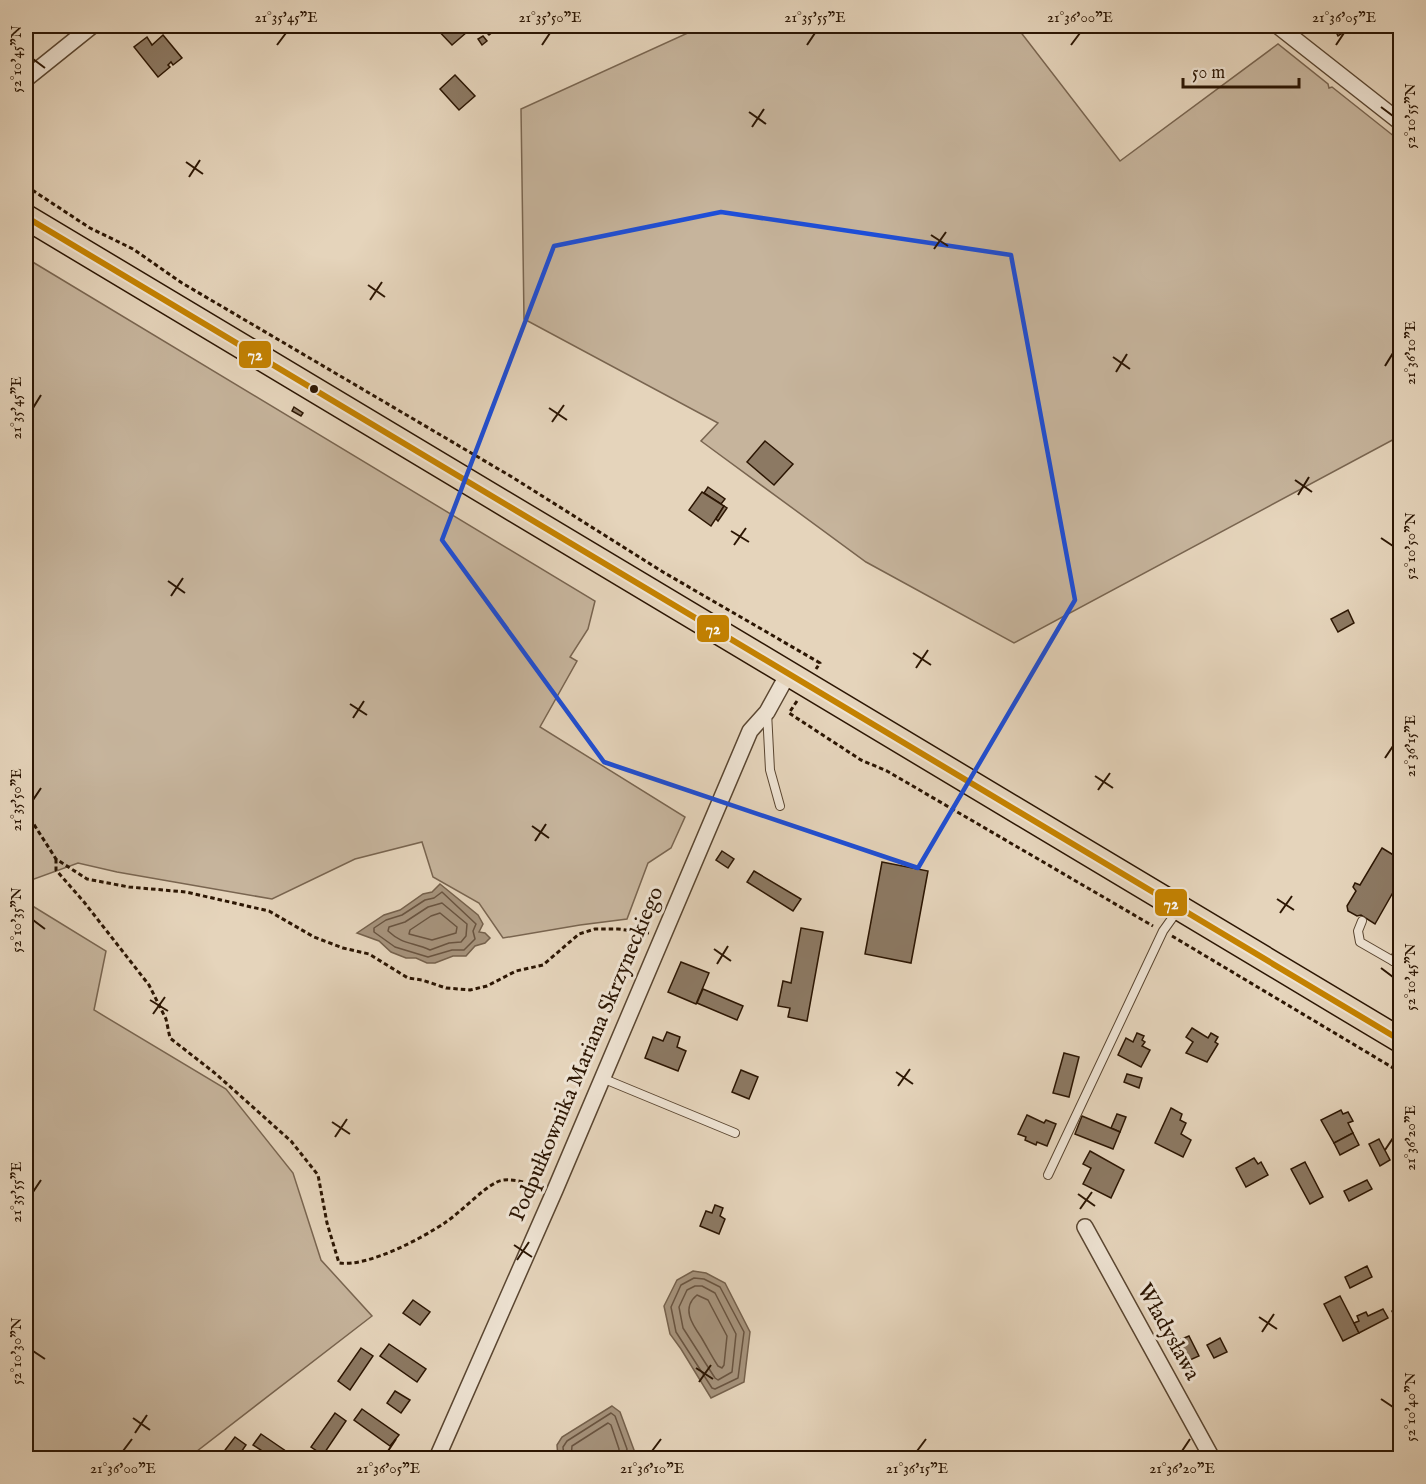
<svg xmlns="http://www.w3.org/2000/svg" width="1426" height="1484" viewBox="0 0 1426 1484" font-family="'IM FELL English',serif">
<style>
.green{fill:#c6b49c;stroke:#796550;stroke-width:1.5}
.water{fill:#a6937c;stroke:#75614c;stroke-width:1.5}
.lines{fill:none;stroke-linecap:round;stroke-linejoin:round}
.shore{stroke:#695440;stroke-width:1.5}
.building{fill:#8c7963;stroke:#2c1603;stroke-width:1.5}
.service-casing{stroke:#5a4631;stroke-width:10}
.minor-casing{stroke:#5a4631;stroke-width:18}
.primary-casing{stroke:#2c1603;stroke-width:27}
.path{stroke:#2c1603;stroke-width:3;stroke-dasharray:4.5 3;stroke-linecap:butt}
.service{stroke:#eee3d3;stroke-width:8}
.minor{stroke:#eee3d3;stroke-width:15}
.primary{stroke:#e5d4bb;stroke-width:24}
.bus-1-casing{stroke:#eee3d3;stroke-width:10}
.bus-1{stroke:#c48201;stroke-width:6}
.marked{fill:none;stroke:#1d4ed8;stroke-width:4.5;stroke-linejoin:round}
.ticks{fill:none;stroke:#2c1603;stroke-width:2}
.bus-dot{fill:#2c1603;stroke:#eee3d3;stroke-width:2}
.labels{text-anchor:middle;dominant-baseline:central;stroke-width:6;stroke-linejoin:round;paint-order:stroke}
.street-label{font-size:22px;fill:#2c1603;stroke:#eee3d3}
.line-badge{stroke:#eee3d3;stroke-width:2}
.badge-label{font-size:16px;text-anchor:middle;font-weight:bold;fill:#fff}
.neatline{fill:none;stroke:#2c1603;stroke-width:2}
.ticks-label{font-size:15px;text-anchor:middle;fill:#2c1603}
</style>
<rect width="100%" height="100%" fill="#e5d4bb"/>
<filter id="stains"><feTurbulence type="fractalNoise" baseFrequency=".00333" numOctaves="4"/><feColorMatrix values="0 0 0 0 .2 0 0 0 0 .09 0 0 0 0 .02 0 0 0 .5 -.17"/></filter>
<radialGradient id="worn" r=".72"><stop offset=".6" stop-color="#630" stop-opacity="0"/><stop offset="1" stop-color="#630" stop-opacity=".3"/></radialGradient>
<g class="green">
<path d="M703,26H1016L1120,161L1278,44L1328,84L1329,88L1332,87L1400,141V436L1014,643L866,562L701,441L718,423L524,319L521,109Z"/>
<path d="M26,258L595,601L588,629L570,657L577,661L540,727L685,817L671,848L648,863L627,919L580,925L503,938L479,903L433,877L422,842L355,859L272,899L117,872L78,863L26,882Z"/>
<path d="M26,902L106,951L94,1010L226,1089L293,1173L321,1260L372,1316L188,1458H26Z"/>
</g>
<g class="water">
<path d="M440,884L478,915L483,924L479,932L485,933L490,938L485,943L475,946L466,956H453L435,963H427L416,958H406L391,952L379,941L357,933L384,915L400,910L423,894L432,892Z"/>
<path d="M693,1271L706,1273L725,1283L750,1332L744,1382L711,1398L681,1349L670,1334L664,1306L677,1280Z"/>
<path d="M612,1406L620,1412L634,1450L630,1458H558L557,1445L562,1437Z"/>
</g>
<g class="lines">
<g class="shore">
<path d="M442,892L476,924L473,931L475,939L464,950H452L428,957L395,947L374,932V928L386,920L402,915L425,900L434,898Z"/>
<path d="M442,903L467,924L466,936L461,942L449,943L430,950C413,942 403,945 388,931L389,927L405,922L428,907Z"/>
<path d="M440,913L457,927L456,933L432,940L409,934L410,930L431,916Z"/>
<path d="M694,1278L704,1279L720,1287L744,1332L738,1378L715,1389L712,1388L676,1332L671,1307L681,1285Z"/>
<path d="M695,1286H702L715,1293L736,1334L732,1372L718,1380L715,1378L683,1328L679,1307L687,1290Z"/>
<path d="M697,1295L708,1300L727,1336L724,1365L722,1368L718,1366C712,1357 707,1347 701,1337C692,1324 681,1308 697,1295Z"/>
<path d="M564,1458L563,1447L567,1441L611,1413L615,1416L627,1449L625,1458"/>
<path d="M571,1458L572,1446L608,1423L611,1425L619,1449L618,1458"/>
</g>
</g>
<g class="building">
<path d="M222,26H234L226,31Z"/>
<path d="M434,26H461L467,32L452,45Z"/>
<path d="M485,26H500L489,35L482,28Z"/>
<path d="M1333,26H1354L1338,36Z"/>
<path d="M163,35L182,58L173,65L171,62L168,65L170,67L158,77L134,47L147,37L152,45Z"/>
<path d="M483,36L487,41L482,45L478,39Z"/>
<path d="M1400,52V67L1394,56Z"/>
<path d="M455,75L475,96L459,110L440,89Z"/>
<path d="M294,407L303,413L301,416L292,411Z"/>
<path d="M765,441L793,464L774,485L747,462Z"/>
<path d="M708,487L725,499L721,504L704,493Z"/>
<path d="M702,492L724,506L711,526L689,510Z"/>
<path d="M724,506L727,508L718,521L716,519Z"/>
<path d="M1348,610L1354,623L1338,632L1331,619Z"/>
<path d="M1382,848L1400,859V880L1375,924L1361,915L1357,916L1348,911L1347,906L1356,891L1353,887L1355,883L1360,885Z"/>
<path d="M722,851L734,859L728,868L716,860Z"/>
<path d="M882,862L928,871L911,963L865,954Z"/>
<path d="M754,871L801,899L793,911L747,882Z"/>
<path d="M801,928L823,932L807,1021L788,1017L790,1008L778,1006L783,981L791,983Z"/>
<path d="M681,962L709,973L696,1004L668,992Z"/>
<path d="M703,989L743,1006L737,1020L697,1003Z"/>
<path d="M1192,1028L1208,1038L1211,1033L1218,1037L1215,1042L1218,1044L1207,1062L1186,1053L1193,1042L1186,1037Z"/>
<path d="M667,1032L680,1037L677,1047L686,1051L678,1071L645,1058L653,1037L663,1041Z"/>
<path d="M1137,1033L1144,1036L1142,1040L1145,1042L1142,1046L1150,1050L1141,1067L1118,1055L1126,1038L1133,1042Z"/>
<path d="M1064,1053L1079,1057L1069,1097L1053,1093Z"/>
<path d="M741,1070L758,1077L749,1099L732,1092Z"/>
<path d="M1127,1074L1142,1078L1139,1088L1124,1082Z"/>
<path d="M1171,1108L1182,1114L1180,1120L1186,1123L1181,1134L1191,1140L1183,1157L1155,1143Z"/>
<path d="M1341,1110L1343,1114L1348,1112L1353,1121L1348,1123L1353,1133L1334,1143L1321,1120Z"/>
<path d="M1117,1114L1126,1117L1120,1132L1111,1128Z"/>
<path d="M1027,1115L1044,1123L1046,1120L1056,1124L1047,1146L1037,1142L1036,1145L1025,1140L1026,1137L1018,1134Z"/>
<path d="M1082,1116L1120,1132L1113,1149L1075,1134Z"/>
<path d="M1353,1133L1359,1145L1340,1155L1334,1143Z"/>
<path d="M1379,1139L1390,1160L1380,1166L1369,1144Z"/>
<path d="M1090,1151L1124,1170L1111,1198L1083,1184L1091,1168L1083,1164Z"/>
<path d="M1254,1158L1258,1164L1261,1162L1268,1175L1246,1187L1236,1168Z"/>
<path d="M1305,1162L1323,1197L1310,1204L1291,1169Z"/>
<path d="M1367,1180L1372,1189L1349,1201L1344,1191Z"/>
<path d="M715,1205L723,1208L720,1216L725,1219L719,1234L700,1226L706,1211L712,1213Z"/>
<path d="M1367,1266L1372,1277L1350,1288L1345,1277Z"/>
<path d="M1340,1296L1359,1333L1343,1341L1324,1304Z"/>
<path d="M413,1300L430,1312L420,1325L403,1313Z"/>
<path d="M1400,1307V1328L1392,1311Z"/>
<path d="M1383,1309L1388,1318L1359,1333L1354,1323L1359,1321L1357,1316L1366,1312L1368,1316Z"/>
<path d="M1189,1336L1199,1356L1181,1364L1172,1343Z"/>
<path d="M1220,1338L1227,1352L1214,1358L1207,1345Z"/>
<path d="M389,1344L426,1369L417,1382L380,1356Z"/>
<path d="M361,1348L373,1356L350,1390L338,1381Z"/>
<path d="M1400,1377V1394L1393,1381Z"/>
<path d="M395,1391L410,1400L401,1413L387,1403Z"/>
<path d="M362,1409L399,1435L390,1446L354,1420Z"/>
<path d="M335,1413L346,1421L323,1455L311,1447Z"/>
<path d="M261,1434L296,1458H273L253,1445Z"/>
<path d="M235,1437L246,1445L237,1458H219Z"/>
</g>
<g class="lines">
<g class="service-casing">
<g id="service">
<path d="M767,712L770,770L780,806"/>
<path d="M1400,849V848"/>
<path d="M1362,921L1358,931L1360,942L1400,965"/>
<path d="M1393,961L1400,949"/>
<path d="M602,1078L735,1133"/>
<path d="M1048,1175L1163,931L1178,910"/>
</g>
</g>
<g class="minor-casing">
<g id="minor">
<path d="M1278,26L1400,122"/>
<path d="M26,79L92,26"/>
<path d="M1085,1227L1212,1458"/>
<path d="M437,1458L555,1190L750,731L767,712L788,674"/>
</g>
</g>
<g class="primary-casing">
<path id="primary" d="M26,217L1400,1040"/>
</g>
<g class="path">
<path d="M26,186L90,228L133,249L182,283L512,477L663,572L820,663L816,669"/>
<path d="M797,701L789,713L861,760L887,771L1153,926"/>
<path d="M26,812L56,859L87,879L129,887L186,892L269,911L314,937L343,948L369,954L408,978L422,980L446,988L470,990L487,986L516,971L543,965L579,934L595,929H618L649,933"/>
<path d="M56,859V870L84,902L149,985L166,1019L170,1038L216,1074L291,1141L318,1175L327,1223L339,1263C368,1267 421,1239 446,1222C461,1212 482,1189 497,1182C509,1176 530,1184 542,1187"/>
<path d="M1172,936L1400,1072"/>
</g>
<use href="#service" class="service"/>
<use href="#minor" class="minor"/>
<use href="#primary" class="primary"/>
<g class="bus-1-casing">
<path id="bus-1" d="M26,217L1400,1040"/>
</g>
<use href="#bus-1" class="bus-1"/>
</g>
<path class="marked" d="M721,212L1011,255L1075,600L918,868L604,762L442,540L554,246Z"/>
<path class="ticks" d="M277,45L286,33M542,45L550,33M807,45L815,33M1071,45L1080,33M1336,45L1344,33M33,59L45,68M1381,107L1393,116M749,112L766,124M752,127L764,109M186,162L203,174M189,177L200,160M931,235L948,246M934,249L946,232M368,285L385,297M370,300L382,282M1113,357L1130,369M1385,366L1393,353M1116,372L1127,354M33,408L41,395M549,408L567,420M552,422L564,405M1295,480L1312,492M1298,495L1309,477M731,531L749,542M1381,538L1393,546M734,545L746,528M168,581L185,593M171,596L183,578M913,653L931,665M916,668L928,650M350,704L367,715M353,718L364,701M1385,758L1393,746M1095,776L1113,788M1098,790L1110,773M33,800L41,788M532,826L549,838M535,841L546,824M1277,899L1294,910M1280,913L1292,896M33,920L45,929M714,949L731,961M717,964L728,946M1381,968L1393,977M150,1000L168,1011M153,1014L165,997M896,1072L913,1084M898,1086L910,1069M332,1122L350,1134M335,1137L347,1119M1385,1150L1393,1138M33,1192L41,1180M1078,1194L1095,1206M1080,1209L1092,1192M514,1245L532,1257M517,1260L529,1242M1259,1317L1277,1329M1262,1332L1274,1314M33,1351L45,1359M696,1368L713,1379M699,1382L711,1365M1381,1399L1393,1407M133,1418L150,1430M135,1433L147,1415M123,1451L132,1439M388,1451L396,1439M652,1451L661,1439M917,1451L926,1439M1182,1451L1190,1439"/>
<circle class="bus-dot" cx="314" cy="389" r="5"/>
<g class="labels">
<g class="street-label">
<text transform="translate(587 1054) rotate(-67)">Podpułkownika Mariana Skrzyneckiego</text>
<text transform="translate(1168 1332) rotate(61)">Władysława</text>
</g>
</g>
<g class="line-badge">
<rect x="238" y="340" width="34" height="29" rx="6" fill="#c48201"/>
<rect x="696" y="614" width="34" height="29" rx="6" fill="#c48201"/>
<rect x="1154" y="888" width="34" height="29" rx="6" fill="#c48201"/>
</g>
<g class="badge-label">
<text x="255" y="360">72</text>
<text x="713" y="634">72</text>
<text x="1171" y="909">72</text>
</g>
<rect width="1426" height="1484" fill="none" stroke="#e5d4bb" stroke-width="66"/>
<path d="M1183 78v9h116v-9" fill="none" stroke="#2c1603" stroke-width="3"/>
<text x="1192" y="78" font-size="18" fill="#2c1603" stroke="#eee3d3" stroke-width="4.5" paint-order="stroke">50 m</text>
<rect x="33" y="33" width="1360" height="1418" class="neatline"/>
<g class="ticks-label">
<text x="286" y="22">21°35'45"E</text>
<text x="550" y="22">21°35'50"E</text>
<text x="815" y="22">21°35'55"E</text>
<text x="1080" y="22">21°36'00"E</text>
<text x="1344" y="22">21°36'05"E</text>
<text transform="translate(16 59) rotate(-90)" y="5">52°10'45"N</text>
<text transform="translate(1410 116) rotate(-90)" y="5">52°10'55"N</text>
<text transform="translate(1410 353) rotate(-90)" y="5">21°36'10"E</text>
<text transform="translate(16 408) rotate(-90)" y="5">21°35'45"E</text>
<text transform="translate(1410 546) rotate(-90)" y="5">52°10'50"N</text>
<text transform="translate(1410 746) rotate(-90)" y="5">21°36'15"E</text>
<text transform="translate(16 800) rotate(-90)" y="5">21°35'50"E</text>
<text transform="translate(16 920) rotate(-90)" y="5">52°10'35"N</text>
<text transform="translate(1410 977) rotate(-90)" y="5">52°10'45"N</text>
<text transform="translate(1410 1138) rotate(-90)" y="5">21°36'20"E</text>
<text transform="translate(16 1192) rotate(-90)" y="5">21°35'55"E</text>
<text transform="translate(16 1351) rotate(-90)" y="5">52°10'30"N</text>
<text transform="translate(1410 1407) rotate(-90)" y="5">52°10'40"N</text>
<text x="123" y="1473">21°36'00"E</text>
<text x="388" y="1473">21°36'05"E</text>
<text x="652" y="1473">21°36'10"E</text>
<text x="917" y="1473">21°36'15"E</text>
<text x="1182" y="1473">21°36'20"E</text>
</g>
<rect width="100%" height="100%" filter="url(#stains)"/>
<rect width="100%" height="100%" fill="url(#worn)"/>
</svg>
